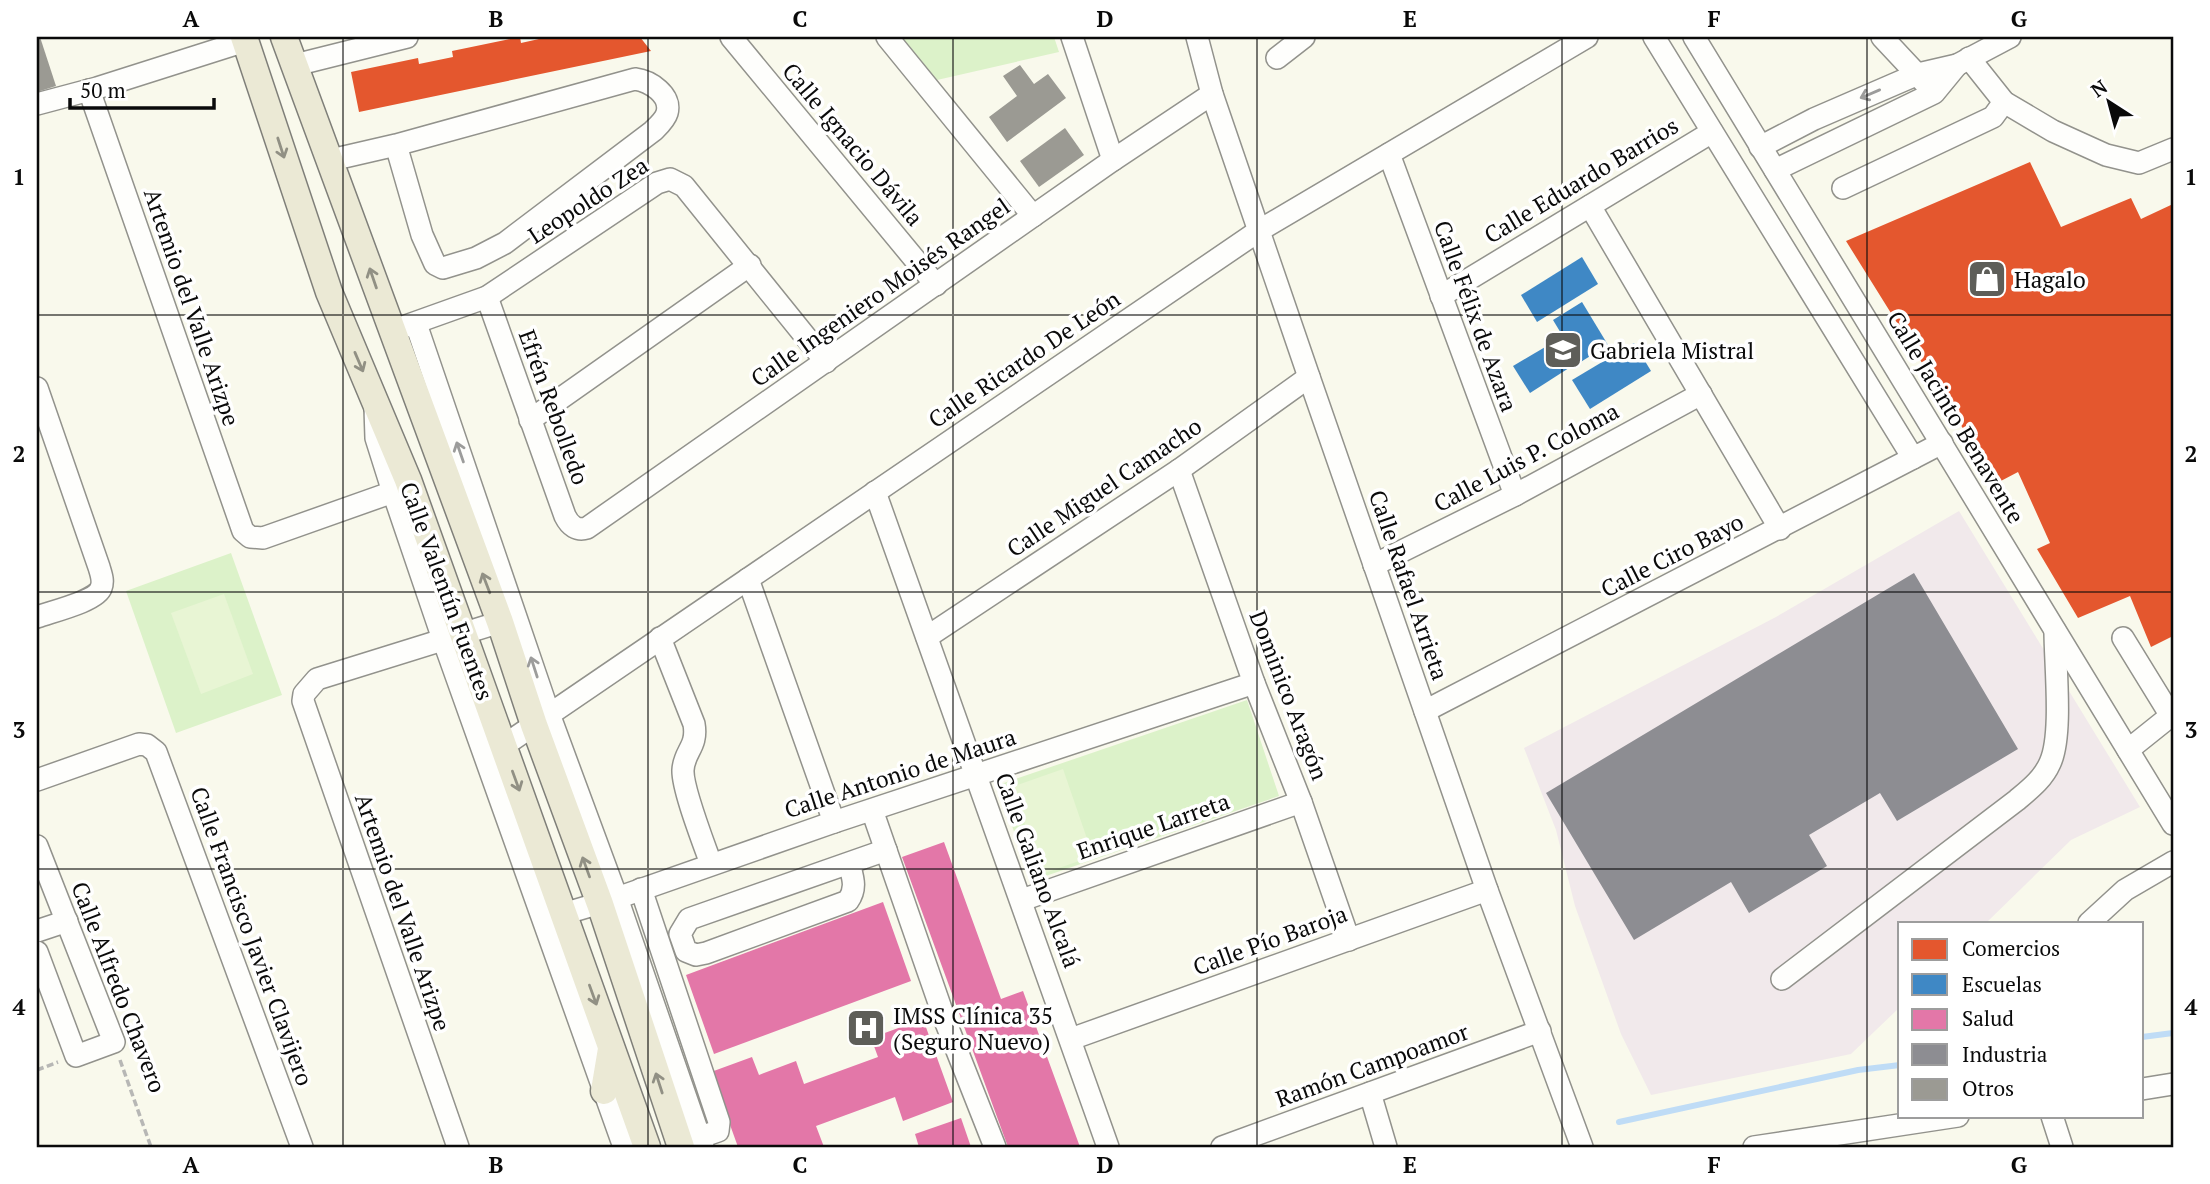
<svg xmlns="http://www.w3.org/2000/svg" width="2210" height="1184" viewBox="0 0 2210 1184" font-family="'PT Serif',serif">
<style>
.industrial{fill:#f1e9eb}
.green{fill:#dcf2c9}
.pitch{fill:#e8f5d4}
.shops{fill:#e4572e}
.schools{fill:#3f88c5}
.health{fill:#e377a8}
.industry{fill:#8d8d92}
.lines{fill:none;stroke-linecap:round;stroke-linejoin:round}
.stream{stroke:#bfdcf6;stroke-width:6}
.building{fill:#9b9a93}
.minor-casing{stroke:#92928c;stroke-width:24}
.major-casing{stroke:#7f7f79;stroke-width:29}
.path{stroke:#b7b7b5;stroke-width:3.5;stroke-dasharray:7 3.5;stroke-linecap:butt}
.minor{stroke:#fefefc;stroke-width:21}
.major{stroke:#ebe9d5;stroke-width:26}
.oneway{stroke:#9c9c9b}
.oneway2{stroke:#919084}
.grid{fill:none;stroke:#0a0a0a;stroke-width:2;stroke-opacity:0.55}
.labels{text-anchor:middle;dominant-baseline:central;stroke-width:7;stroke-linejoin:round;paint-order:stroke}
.street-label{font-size:23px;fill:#0a0a0a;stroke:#fff}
.poi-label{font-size:23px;fill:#0a0a0a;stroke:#fff;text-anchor:start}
.neatline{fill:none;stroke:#0a0a0a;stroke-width:2.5}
.grid-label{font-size:23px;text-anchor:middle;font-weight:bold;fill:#0a0a0a}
</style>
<rect width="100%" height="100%" fill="#f9f9ec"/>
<path class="industrial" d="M1959,511L2140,807L2071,840L1986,923H1900V1007L1851,1054L1651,1095L1621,1034L1575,906L1556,830L1524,748L1776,617Z"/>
<g class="green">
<path d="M902,37H1054L1059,52L937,80Z"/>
<path d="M231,553L282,695L176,733L126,591Z"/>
<path d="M1247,700L1279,796L1031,881L998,785Z"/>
</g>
<g class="pitch">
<path d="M224,594L253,674L201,694L171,613Z"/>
<path d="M1063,769L1093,856L1042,874L1012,787Z"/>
</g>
<g class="shops">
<path d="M520,37L521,43L548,37H640L651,51L359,112L351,72L418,58L419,64L453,57L452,51Z"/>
<path d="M2030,162L2061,227L2131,198L2141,219L2173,204V636L2151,647L2130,596L2078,618L2037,549L2050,543L2018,472L1997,483L1846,241Z"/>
</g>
<g class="schools">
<path d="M1582,257L1598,284L1537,322L1521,295Z"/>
<path d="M1582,302L1608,345L1579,363L1553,320Z"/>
<path d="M1552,343L1569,368L1530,393L1513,366Z"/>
<path d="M1634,343L1651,371L1590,409L1572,380Z"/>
</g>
<g class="health">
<path d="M944,842L1001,999L1023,991L1080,1147H1008L902,857Z"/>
<path d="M883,902L911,981L714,1054L686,975Z"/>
<path d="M923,1019L953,1102L903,1121L895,1097L816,1126L824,1147H738L711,1072L752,1057L759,1075L796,1061L804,1084L878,1057L871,1038Z"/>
<path d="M961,1118L971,1147H919L915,1134Z"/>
</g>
<path class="industry" d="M1914,573L2018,749L1897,821L1880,793L1809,835L1827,866L1749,913L1731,882L1634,940L1546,793Z"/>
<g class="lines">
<g class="stream">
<path d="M2142,1037L2173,1033"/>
<path d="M1619,1122L1858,1070L1900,1065"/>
</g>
</g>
<g class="building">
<path d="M37,37H40L56,86L37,92Z"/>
<path d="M1020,65L1034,84L1048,74L1066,98L1007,142L989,117L1017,96L1003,76Z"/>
<path d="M1065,128L1084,155L1039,187L1020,161Z"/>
</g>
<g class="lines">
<g class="minor-casing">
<g id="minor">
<path d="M731,37L936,285"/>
<path d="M887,37L1033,216"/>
<path d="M1072,37L1113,160"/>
<path d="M1197,37L1212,94L1309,377L1487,890L1582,1147"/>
<path d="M1654,37L1913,458"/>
<path d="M1694,37L2173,824"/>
<path d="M1882,37L1926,84"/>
<path d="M1277,58L1304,37"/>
<path d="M1969,58L2004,102L2053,131L2106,155L2139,163L2173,149"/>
<path d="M295,65L407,37"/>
<path d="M89,90L243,531L250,537L263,538L393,492"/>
<path d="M37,104L97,88L245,41"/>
<path d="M1760,147L1814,119L1918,74L1957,65L2010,37"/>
<path d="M1389,154L1515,495"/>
<path d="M331,160L396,145L635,79C650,81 672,95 667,113C665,120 658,126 653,131L505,243L476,258L443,268L435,264L422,235L396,145"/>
<path d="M1775,170L1934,93L1957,65"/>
<path d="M1843,188L1993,117L2004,102"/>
<path d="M1590,206L1780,529"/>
<path d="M1441,296L1712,132"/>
<path d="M487,297L565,516C570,526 577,531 587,528L1113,160L1212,94"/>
<path d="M416,324L549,714L617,898L703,1147"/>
<path d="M403,327L487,297L657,183L670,179L684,186L826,362"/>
<path d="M37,388L99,567C101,574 104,581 101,588C97,601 50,612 37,617"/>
<path d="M375,408L376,438L393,492L443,639L624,1147"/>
<path d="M530,420L750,265"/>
<path d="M1179,470L1254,683L1301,802L1349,940"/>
<path d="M875,492L1108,1147"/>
<path d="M1374,565L1515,495L1701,394"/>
<path d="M748,579L834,822"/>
<path d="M927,637L1179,470L1309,377"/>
<path d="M660,638L694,724C698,747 684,751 683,770C682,788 704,844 711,864"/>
<path d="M2123,638L2171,716"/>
<path d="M1425,711L1942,443"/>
<path d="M503,746L1260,230L1587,37"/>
<path d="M2128,750L2173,714"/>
<path d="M37,780L139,744L147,745L156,752L302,1147"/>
<path d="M872,810L946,1023L995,1147"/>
<path d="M37,846L114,1042L76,1056L37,952"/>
<path d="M849,863C853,878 857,888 848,901L706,953L696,955L686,951L680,934L689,919L886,850"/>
<path d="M641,889L719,1122L718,1131L686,1142"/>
<path d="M1022,900L1301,802"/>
<path d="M563,914L617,898L834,822L1254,683"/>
<path d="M2089,923L2125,890L2173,862"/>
<path d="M37,931L67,921"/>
<path d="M1782,979L2017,800C2030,789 2043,779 2050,763C2063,735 2055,665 2055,631"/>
<path d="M1071,1039L1487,890"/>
<path d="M2142,1089L2173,1084"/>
<path d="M1370,1093L1386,1147"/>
<path d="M2052,1116L2062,1147"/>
<path d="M458,1147L303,701L304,694L317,679L513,618"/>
<path d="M1222,1147L1540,1031"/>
<path d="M1754,1147L1958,1116"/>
</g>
</g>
<g class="major-casing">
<g id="major">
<path d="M244,37L329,292L408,480L647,1147"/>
<path d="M284,37L500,622L534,725L600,904L681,1147"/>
<path d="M604,1091L611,1049"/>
</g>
</g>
<g class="path">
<path d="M120,1060L151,1147"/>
<path d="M37,1070L58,1062"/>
</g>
<use href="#minor" class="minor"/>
<use href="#major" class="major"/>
</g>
<defs><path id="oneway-shaft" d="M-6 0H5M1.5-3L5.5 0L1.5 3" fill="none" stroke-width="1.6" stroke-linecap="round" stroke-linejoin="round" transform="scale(1.75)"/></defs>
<g class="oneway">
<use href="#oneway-shaft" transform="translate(1870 94) rotate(157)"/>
<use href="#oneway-shaft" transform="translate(460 452) rotate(-109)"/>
<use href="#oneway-shaft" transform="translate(534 667) rotate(-108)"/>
</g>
<g class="oneway2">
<use href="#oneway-shaft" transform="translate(281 148) rotate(72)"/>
<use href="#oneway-shaft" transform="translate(373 278) rotate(-109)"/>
<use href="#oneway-shaft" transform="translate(359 362) rotate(67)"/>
<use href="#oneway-shaft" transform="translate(486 583) rotate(-111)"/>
<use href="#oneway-shaft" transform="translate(516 781) rotate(70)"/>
<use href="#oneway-shaft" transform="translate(586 867) rotate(-110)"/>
<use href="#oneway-shaft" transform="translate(593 995) rotate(70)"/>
<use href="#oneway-shaft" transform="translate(659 1083) rotate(-108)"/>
</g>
<path class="grid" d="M343,37V1147M648,37V1147M953,37V1147M1257,37V1147M1562,37V1147M1867,37V1147M37,315H2173M37,592H2173M37,869H2173"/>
<defs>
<g id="shop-square" transform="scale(2.0125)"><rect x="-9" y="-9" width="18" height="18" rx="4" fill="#5e5e59" stroke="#fff"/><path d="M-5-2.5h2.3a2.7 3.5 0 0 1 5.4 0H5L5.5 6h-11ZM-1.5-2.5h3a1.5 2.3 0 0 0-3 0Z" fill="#fff"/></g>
<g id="school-square" transform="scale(2.0125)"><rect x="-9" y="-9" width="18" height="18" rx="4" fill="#5e5e59" stroke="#fff"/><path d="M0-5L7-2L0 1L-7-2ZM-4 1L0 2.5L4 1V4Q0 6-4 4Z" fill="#fff"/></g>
<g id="hospital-square" transform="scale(2.0125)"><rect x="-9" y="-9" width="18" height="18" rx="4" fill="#5e5e59" stroke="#fff"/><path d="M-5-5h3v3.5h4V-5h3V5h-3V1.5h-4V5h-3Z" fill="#fff"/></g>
</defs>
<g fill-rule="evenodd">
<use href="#shop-square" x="1987" y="279"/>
<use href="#school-square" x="1563" y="350"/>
<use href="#hospital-square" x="866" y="1028"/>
</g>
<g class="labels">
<g class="street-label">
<text transform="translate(853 144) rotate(50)">Calle Ignacio Dávila</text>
<text transform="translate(1581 180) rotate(-31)">Calle Eduardo Barrios</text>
<text transform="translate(588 200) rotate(-33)">Leopoldo Zea</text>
<text transform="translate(880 292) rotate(-35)">Calle Ingeniero Moisés Rangel</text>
<text transform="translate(192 307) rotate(71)">Artemio del Valle Arizpe</text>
<text transform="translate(1476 316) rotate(70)">Calle Félix de Azara</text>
<text transform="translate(1024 359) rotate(-34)">Calle Ricardo De León</text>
<text transform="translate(554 407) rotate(70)">Efrén Rebolledo</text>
<text transform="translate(1956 417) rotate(59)">Calle Jacinto Benavente</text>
<text transform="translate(1526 457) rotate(-28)">Calle Luis P. Coloma</text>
<text transform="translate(1104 487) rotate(-34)">Calle Miguel Camacho</text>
<text transform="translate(1672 555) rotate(-27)">Calle Ciro Bayo</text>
<text transform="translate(1409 585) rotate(71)">Calle Rafael Arrieta</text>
<text transform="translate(447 591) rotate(70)">Calle Valentín Fuentes</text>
<text transform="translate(1289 695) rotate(69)">Dominico Aragón</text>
<text transform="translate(900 773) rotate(-18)">Calle Antonio de Maura</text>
<text transform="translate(1153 826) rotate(-19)">Enrique Larreta</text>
<text transform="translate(1038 870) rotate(70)">Calle Galiano Alcalá</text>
<text transform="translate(403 912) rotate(71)">Artemio del Valle Arizpe</text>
<text transform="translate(252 936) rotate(70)">Calle Francisco Javier Clavijero</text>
<text transform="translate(1270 940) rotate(-20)">Calle Pío Baroja</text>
<text transform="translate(119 987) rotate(69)">Calle Alfredo Chavero</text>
<text transform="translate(1372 1065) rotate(-20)">Ramón Campoamor</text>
</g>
<g class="poi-label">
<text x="2014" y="279">Hagalo</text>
<text x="1590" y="350">Gabriela Mistral</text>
<text x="893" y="1015">IMSS Clínica 35<tspan x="893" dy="26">(Seguro Nuevo)</tspan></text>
</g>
</g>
<rect width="2210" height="1184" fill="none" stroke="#ffffff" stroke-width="77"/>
<rect x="1898" y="922" width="245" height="196" fill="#ffffff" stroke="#9d9d9d" stroke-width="2"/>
<rect x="1912" y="939" width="35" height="21" fill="#e4572e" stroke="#9d9d9d" stroke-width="2"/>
<text x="1962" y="956" font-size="21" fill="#0a0a0a">Comercios</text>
<rect x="1912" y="974" width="35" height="21" fill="#3f88c5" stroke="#9d9d9d" stroke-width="2"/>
<text x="1962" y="992" font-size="21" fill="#0a0a0a">Escuelas</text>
<rect x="1912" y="1009" width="35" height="21" fill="#e377a8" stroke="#9d9d9d" stroke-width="2"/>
<text x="1962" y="1026" font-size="21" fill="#0a0a0a">Salud</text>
<rect x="1912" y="1044" width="35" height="21" fill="#8d8d92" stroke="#9d9d9d" stroke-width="2"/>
<text x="1962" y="1062" font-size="21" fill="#0a0a0a">Industria</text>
<rect x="1912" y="1079" width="35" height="21" fill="#9b9a93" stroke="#9d9d9d" stroke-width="2"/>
<text x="1962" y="1096" font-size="21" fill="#0a0a0a">Otros</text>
<g transform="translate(2109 102) rotate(324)" stroke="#ffffff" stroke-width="5" paint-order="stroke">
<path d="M0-5L12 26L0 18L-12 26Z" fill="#0a0a0a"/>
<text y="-10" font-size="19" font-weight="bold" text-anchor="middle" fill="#0a0a0a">N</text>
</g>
<path d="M70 98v10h144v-10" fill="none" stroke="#0a0a0a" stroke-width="3.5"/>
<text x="80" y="98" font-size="21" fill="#0a0a0a" stroke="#ffffff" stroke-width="5" paint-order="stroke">50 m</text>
<rect x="38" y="38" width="2134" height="1108" class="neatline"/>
<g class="grid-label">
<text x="191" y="27">A</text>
<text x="496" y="27">B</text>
<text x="800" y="27">C</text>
<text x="1105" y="27">D</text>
<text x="1410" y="27">E</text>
<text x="1714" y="27">F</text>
<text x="2019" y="27">G</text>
<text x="19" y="185">1</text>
<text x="2191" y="185">1</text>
<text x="19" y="462">2</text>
<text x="2191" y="462">2</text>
<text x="19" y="738">3</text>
<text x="2191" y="738">3</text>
<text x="19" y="1015">4</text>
<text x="2191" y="1015">4</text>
<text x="191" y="1173">A</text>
<text x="496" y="1173">B</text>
<text x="800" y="1173">C</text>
<text x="1105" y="1173">D</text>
<text x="1410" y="1173">E</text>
<text x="1714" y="1173">F</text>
<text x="2019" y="1173">G</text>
</g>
</svg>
